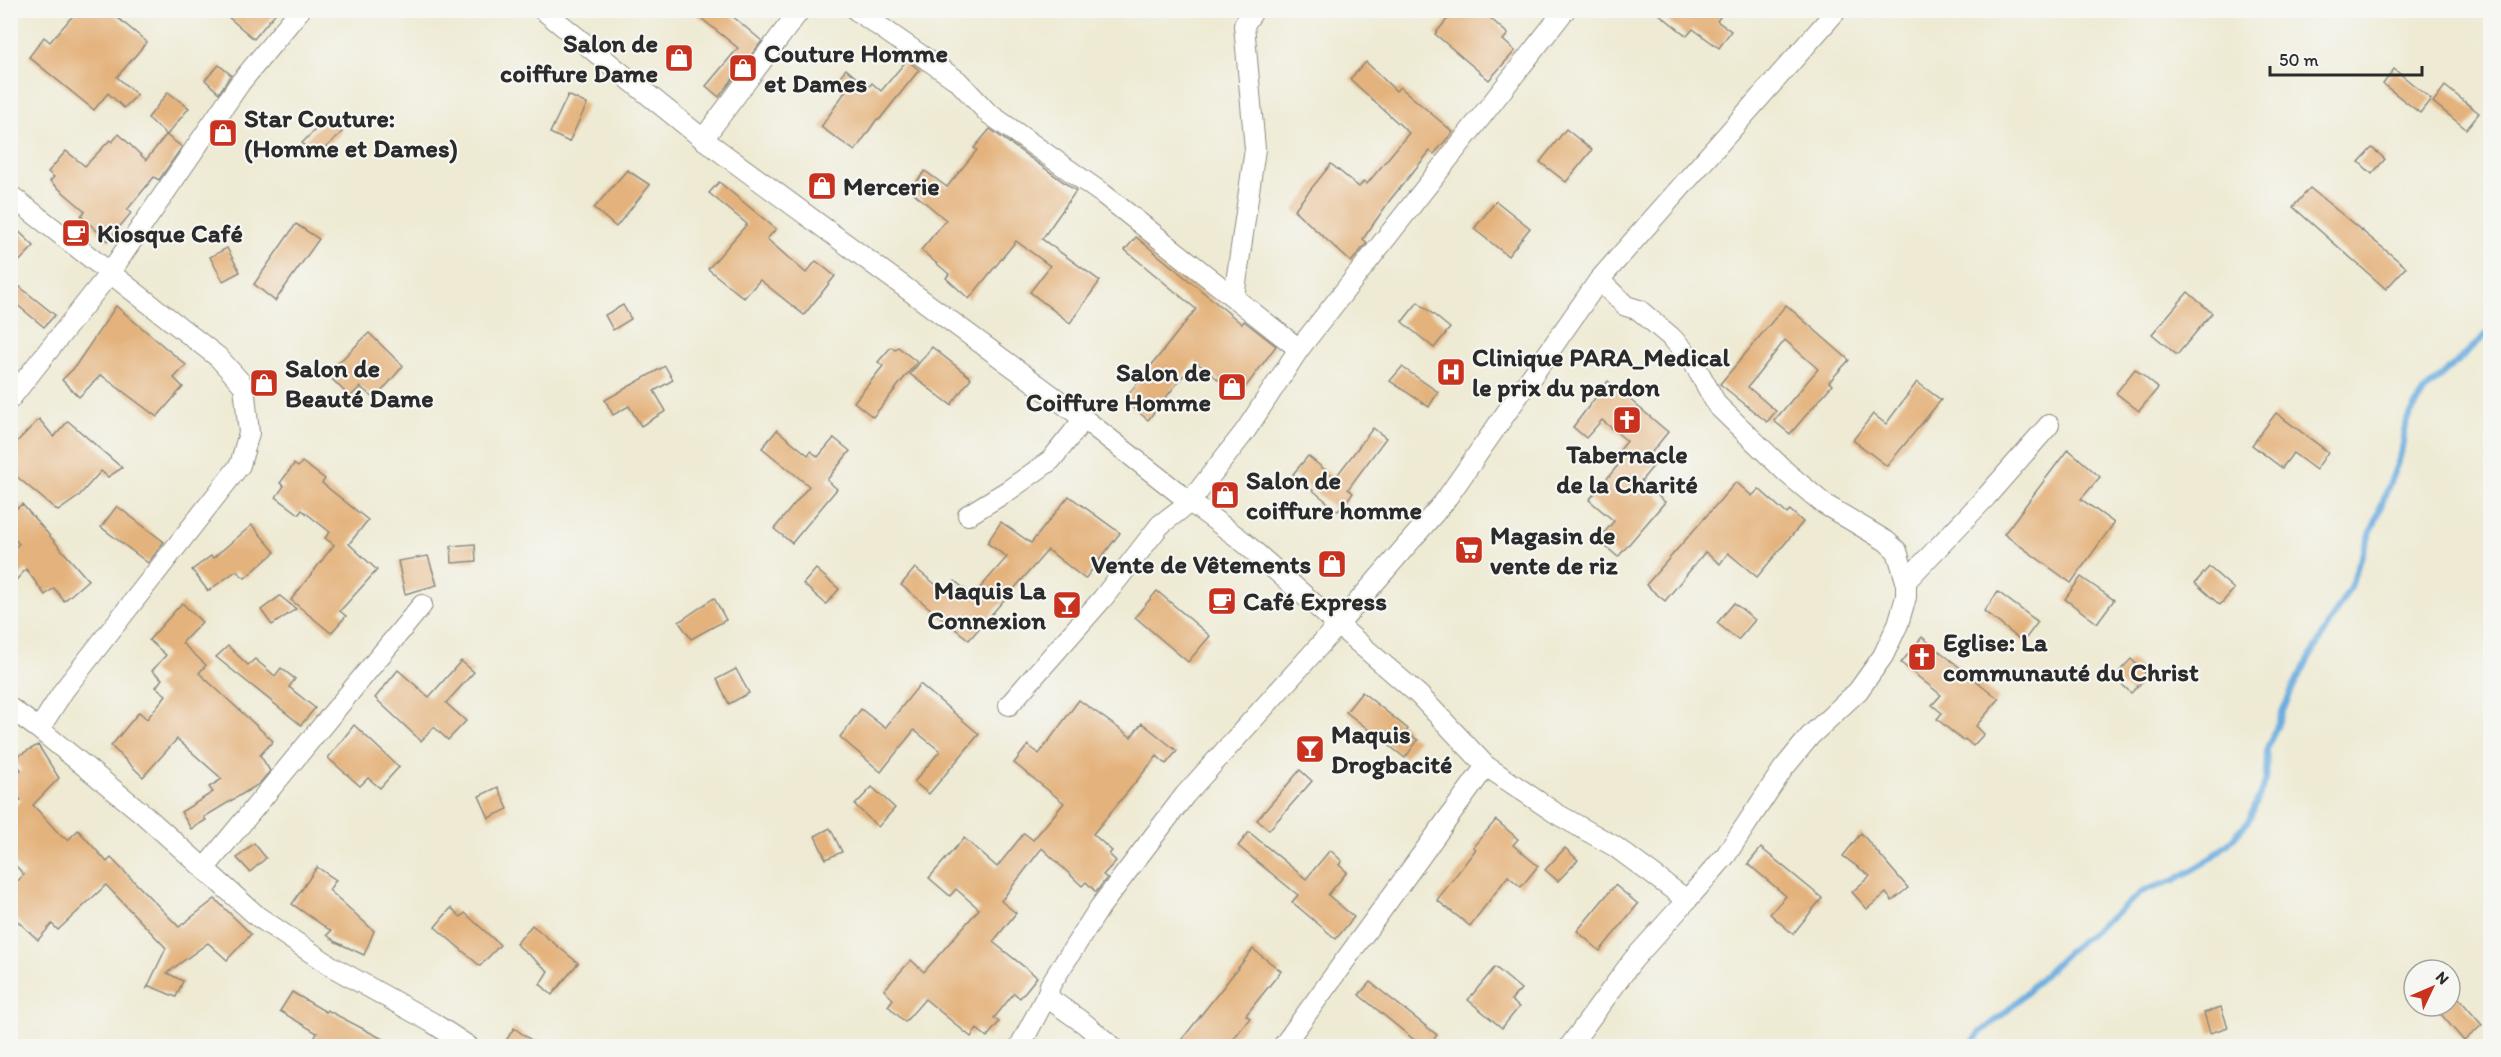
<svg xmlns="http://www.w3.org/2000/svg" width="2501" height="1057" viewBox="0 0 2501 1057" font-family="Itim,sans-serif">
<style>
.lines{fill:none;stroke-linecap:round;stroke-linejoin:round}
.stream{stroke:#69acde;stroke-width:6}
.building{fill:#e4b27b}
.street-casing{stroke:#8c8a7f;stroke-width:22}
.street{stroke:#fff;stroke-width:20}
.labels{text-anchor:middle;dominant-baseline:central;stroke-width:4.5;stroke-linejoin:round;paint-order:stroke}
.poi-label{font-size:26px;font-weight:bold;fill:#2b2b2b;stroke:#f6f6f2;text-anchor:start}
</style>
<rect width="100%" height="100%" fill="#f6f6f2"/>
<filter id="ink" filterUnits="userSpaceOnUse"><feTurbulence type="fractalNoise" baseFrequency=".0167" numOctaves="2"/><feDisplacementMap in="SourceGraphic" scale="12" xChannelSelector="R" yChannelSelector="G"/><feConvolveMatrix kernelMatrix="1 2 1 2 8 2 1 2 1" color-interpolation-filters="sRGB"/></filter>
<filter id="wash" filterUnits="userSpaceOnUse"><feTurbulence type="fractalNoise" baseFrequency=".008" numOctaves="4" result="noise"/><feDisplacementMap in="SourceGraphic" scale="24" xChannelSelector="R" yChannelSelector="G"/><feGaussianBlur stdDeviation="1.35" result="paint"/><feColorMatrix in="noise" values="0 0 0 0 0 0 0 0 0 0 0 0 0 0 0 0 0 1.4 0 .05"/><feComposite in="paint" operator="in"/></filter>
<g filter="url(#wash)">
<rect width="100%" height="100%" fill="#eeead3"/>
<g class="lines">
<path class="stream" d="M1970,1046L1981,1032L2006,1012L2070,950L2145,890L2175,880L2204,863L2228,844L2249,820L2266,780L2267,749L2294,685L2349,589L2401,454L2407,420L2424,392L2490,331"/>
</g>
<g id="blocks">
<g class="building">
<path d="M78,10H108L147,42L117,77L137,95L124,108L108,93L94,110L29,57L44,37L50,42Z"/>
<path d="M220,10H278L254,39Z"/>
<path d="M691,10H725L762,41L719,97L706,86L738,48Z"/>
<path d="M1455,10H1481L1508,34L1503,40L1515,51L1489,80L1435,34Z"/>
<path d="M1654,10H1725L1717,21L1731,31L1719,48L1693,29L1687,36Z"/>
<path d="M907,60L919,70L879,120L877,119L855,151L821,127L845,92L834,83L846,69L868,88L872,83L881,91Z"/>
<path d="M1366,62L1396,91L1400,87L1453,132L1434,154L1430,151L1390,200L1363,239L1367,243L1351,262L1294,210L1331,164L1359,187L1364,181L1367,184L1409,133L1350,79Z"/>
<path d="M219,65L231,75L219,93L205,80Z"/>
<path d="M2394,69L2431,99L2420,113L2383,84Z"/>
<path d="M2445,86L2479,113L2466,129L2433,102Z"/>
<path d="M168,92L189,108L167,135L148,118Z"/>
<path d="M568,95L587,104L569,142L550,133Z"/>
<path d="M328,117L342,132L316,157L302,143Z"/>
<path d="M990,129L1076,191L1042,239L1100,281L1070,323L1030,292L1050,266L1016,241L969,299L946,278L949,274L921,250L946,220L910,190L925,171L947,187L977,150L974,148Z"/>
<path d="M1566,129L1592,150L1566,182L1540,162Z"/>
<path d="M119,134L146,160L166,135L182,147L159,180L154,177L127,210L131,213L108,241L81,216L85,211L50,181L54,177L48,172L66,151L85,166L110,140L112,142Z"/>
<path d="M2372,148L2385,159L2372,174L2359,162Z"/>
<path d="M627,170L650,185L616,227L594,208Z"/>
<path d="M719,182L776,229L767,239L806,273L816,261L835,276L804,315L760,280L744,298L708,269L747,224L709,193Z"/>
<path d="M2310,188L2406,267L2386,289L2293,207Z"/>
<path d="M1496,201L1530,228L1508,256L1474,229Z"/>
<path d="M10,223L34,246L10,271Z"/>
<path d="M296,224L319,239L275,301L254,284Z"/>
<path d="M1136,237L1242,324L1244,321L1276,346L1239,396L1195,361L1148,420L1124,400L1196,309L1125,250Z"/>
<path d="M227,248L240,272L223,281L210,257Z"/>
<path d="M10,279L55,315L44,327L10,299Z"/>
<path d="M2188,292L2212,313L2177,355L2152,334Z"/>
<path d="M1418,302L1450,328L1434,348L1402,322Z"/>
<path d="M623,305L631,319L613,330L605,315Z"/>
<path d="M1786,305L1849,360L1829,382L1832,385L1790,434L1774,421L1818,369L1785,340L1748,387L1776,411L1767,422L1720,384Z"/>
<path d="M116,306L186,365L174,378L183,387L157,417L101,375L79,397L62,380L74,368Z"/>
<path d="M369,333L403,366L375,399L360,387L350,397L327,374Z"/>
<path d="M891,347L895,350L898,347L917,362L873,417L854,402L883,366L878,362Z"/>
<path d="M932,347L971,378L951,405L910,374Z"/>
<path d="M665,366L673,380L654,391L666,411L641,426L629,406L613,415L605,400Z"/>
<path d="M1402,367L1438,392L1429,407L1390,381Z"/>
<path d="M2135,369L2158,388L2139,411L2116,393Z"/>
<path d="M1608,381L1668,432L1647,458L1655,464L1641,481L1665,502L1618,557L1598,540L1614,521L1589,500L1619,464L1613,459L1627,441L1602,420L1586,438L1573,427Z"/>
<path d="M1917,382L1941,400L1887,466L1853,440L1873,414L1886,424Z"/>
<path d="M2276,413L2328,452L2316,470L2293,453L2282,468L2252,445Z"/>
<path d="M39,419L54,437L68,421L122,468L108,477L101,471L78,497L58,511L10,471V449Z"/>
<path d="M1373,428L1386,438L1348,489L1353,493L1338,511L1293,474L1308,456L1335,478Z"/>
<path d="M777,430L808,455L811,451L818,457L834,438L850,451L827,480L837,489L792,543L774,529L809,486L762,448Z"/>
<path d="M2068,449L2100,477L2081,499L2114,523L2071,583L2004,534Z"/>
<path d="M302,462L325,479L322,483L368,520L349,544L377,570L340,611L346,616L331,633L291,600L334,545L325,538L330,532L302,510L299,514L276,497L284,486L280,483L294,464L298,467Z"/>
<path d="M1736,482L1752,496L1759,489L1787,514L1790,510L1803,522L1757,577L1728,553L1720,564L1705,552L1665,601L1646,585Z"/>
<path d="M1069,496L1120,533L1085,579L1048,550L969,640L901,585L915,568L945,592L955,581L973,596L1007,557L987,543L1001,522L1031,543Z"/>
<path d="M22,504L88,580L64,601L54,588L45,595L26,569L10,587V551L19,544L10,534V514Z"/>
<path d="M117,506L164,542L148,563L101,527Z"/>
<path d="M252,525L275,552L245,578L236,571L208,591L192,570L211,556L213,558Z"/>
<path d="M475,544L476,561L452,563L451,546Z"/>
<path d="M428,556L437,585L405,594L398,561Z"/>
<path d="M2209,567L2234,589L2220,605L2195,583Z"/>
<path d="M816,569L839,589L826,604L803,584Z"/>
<path d="M2081,577L2114,600L2097,623L2065,599Z"/>
<path d="M1157,591L1210,636L1188,662L1135,617Z"/>
<path d="M1998,592L2038,622L2023,642L1984,611Z"/>
<path d="M280,596L296,609L272,625L261,610Z"/>
<path d="M714,598L726,620L691,639L679,622Z"/>
<path d="M182,603L202,622L182,643L206,665L199,673L273,741L260,755L270,771L259,784L204,817L206,820L191,829L181,812L213,792L209,787L222,779L177,739L143,777L111,746L139,712L147,719L166,695L156,687L162,679L152,671L166,655L149,640Z"/>
<path d="M1734,603L1755,620L1738,640L1717,623Z"/>
<path d="M1922,637L1999,699L1976,726L1984,734L1973,746L1965,739L1963,741L1937,719L1942,713L1932,705L1941,695L1901,663Z"/>
<path d="M228,646L248,665L255,659L275,676L281,668L295,679L289,687L315,708L301,725L216,657Z"/>
<path d="M2131,659L2148,676L2131,693L2114,677Z"/>
<path d="M461,661L474,672L446,703L466,721L448,740L434,727L421,741L375,698L398,670L429,697Z"/>
<path d="M736,669L749,693L729,704L717,679Z"/>
<path d="M920,684L979,734L929,794L914,782L940,751L914,730L881,772L840,737L861,709L885,728Z"/>
<path d="M1362,692L1408,729L1406,732L1418,740L1405,758L1346,712Z"/>
<path d="M1079,700L1131,737L1142,723L1177,751L1166,764L1157,756L1093,834L1112,851L1109,854L1116,861L1103,875L1107,878L1096,892L1086,882L1082,886L1042,848L1001,901L1016,913L993,942L1037,977L1020,998L1014,993L994,1018L999,1022L987,1037L977,1029L971,1037L925,999L905,1022L888,1006L893,999L884,990L911,960L924,972L979,909L956,889L950,896L929,878L964,838L997,867L1024,833L1033,840L1064,803L1014,763L1028,745L1039,754Z"/>
<path d="M354,725L399,767L380,788L368,778L360,786L328,758Z"/>
<path d="M38,745L59,778L33,805L61,836L68,840L78,830L107,862L111,858L179,927L215,899L251,934L227,960L208,943L167,973L183,981L176,997L150,986L147,988L166,948L106,885L58,930L52,924L38,940L10,914V888L24,875L10,859V810L21,800L10,786V778L21,770L14,758Z"/>
<path d="M1300,770L1312,781L1269,830L1257,820Z"/>
<path d="M498,787L508,809L489,818L479,796Z"/>
<path d="M872,787L895,808L878,827L855,805Z"/>
<path d="M1496,820L1518,839L1513,845L1538,866L1521,887L1508,876L1470,926L1437,900L1476,849L1473,847Z"/>
<path d="M830,828L842,852L826,859L815,836Z"/>
<path d="M1249,832L1306,879L1330,850L1342,861L1339,865L1347,872L1328,895L1354,917L1336,939L1292,902L1298,895L1238,846Z"/>
<path d="M1861,833L1908,888L1892,901L1886,893L1867,909L1852,892L1870,876L1843,856Z"/>
<path d="M254,843L266,858L250,872L237,858Z"/>
<path d="M1565,848L1578,860L1558,881L1545,870Z"/>
<path d="M1761,848L1822,898L1793,934L1770,914L1786,896L1748,864Z"/>
<path d="M317,867L336,880L329,890L374,931L364,955L336,942L327,935L331,931L292,904Z"/>
<path d="M1615,885L1638,904L1600,951L1577,931Z"/>
<path d="M451,908L461,917L465,913L500,945L480,966L435,927Z"/>
<path d="M532,925L578,963L552,995L540,984L548,971L516,944Z"/>
<path d="M1253,949L1281,971L1246,1015L1250,1018L1227,1047H1176Z"/>
<path d="M1495,967L1521,989L1511,1000L1519,1007L1502,1028L1468,1000Z"/>
<path d="M1370,982L1437,1035L1428,1047H1423L1359,995Z"/>
<path d="M2450,988L2482,1025L2464,1041L2434,1006H2450Z"/>
<path d="M292,992L326,1012L327,1010L398,1047H310L317,1033L280,1011Z"/>
<path d="M2221,1007L2228,1027L2210,1033L2204,1013Z"/>
<path d="M514,1028L541,1047H502Z"/>
</g>
</g>
</g>
<g filter="url(#ink)">
<use href="#blocks" fill-opacity="0" stroke="#8c8a7f" stroke-width="1.5"/>
<g class="lines">
<g class="street-casing">
<g id="street">
<path d="M543,10L703,139L1084,419L1190,502L1246,430L1299,349L1565,10"/>
<path d="M856,10L958,81L988,113L1103,194L1299,349"/>
<path d="M703,139L800,10"/>
<path d="M10,195L218,357L244,386L249,433L240,465L64,690L39,729L142,813L257,916L331,966L433,1023L468,1046"/>
<path d="M1599,280L1626,306L1639,310L1671,337L1691,358L1717,405L1787,473L1824,504L1886,541L1897,551L1906,581V597L1898,624L1883,656L1858,691L1810,736L1783,769L1726,855L1687,900"/>
<path d="M1234,297L1255,149L1244,25L1254,10"/>
<path d="M10,399L109,274L240,83L300,10"/>
<path d="M968,515L1009,490L1051,460L1084,419"/>
<path d="M1906,581L1986,497L2049,425"/>
<path d="M1009,705L1103,598L1160,525L1190,502L1240,539L1338,625L1444,502L1599,280L1837,10"/>
<path d="M10,708L39,729"/>
<path d="M204,869L422,605"/>
<path d="M1020,1046L1048,993"/>
<path d="M1111,1046L1085,1024L1051,1000L1048,993L1050,985L1100,907L1185,795L1338,625L1419,695L1486,766L1557,814L1614,846L1687,900L1633,960L1570,1046"/>
<path d="M1283,1046L1486,766"/>
</g>
</g>
<use href="#street" class="street"/>
</g>
</g>
<defs>
<g id="shop-square" transform="scale(1.5)"><rect x="-9" y="-9" width="18" height="18" rx="4" fill="#c8321e" stroke="#f6f6f2"/><path d="M-5-2.5h2.3a2.7 3.5 0 0 1 5.4 0H5L5.5 6h-11ZM-1.5-2.5h3a1.5 2.3 0 0 0-3 0Z" fill="#fff"/></g>
<g id="cafe-square" transform="scale(1.5)"><rect x="-9" y="-9" width="18" height="18" rx="4" fill="#c8321e" stroke="#f6f6f2"/><path d="M-5.5-4.5H6V0H3Q3 3.5 0 3.5H-2.5Q-5.5 3.5-5.5 0ZM3-3.2v2h1.7v-2ZM-6 4.5H4V6H-6Z" fill="#fff"/></g>
<g id="hospital-square" transform="scale(1.5)"><rect x="-9" y="-9" width="18" height="18" rx="4" fill="#c8321e" stroke="#f6f6f2"/><path d="M-5-5h3v3.5h4V-5h3V5h-3V1.5h-4V5h-3Z" fill="#fff"/></g>
<g id="church-square" transform="scale(1.5)"><rect x="-9" y="-9" width="18" height="18" rx="4" fill="#c8321e" stroke="#f6f6f2"/><path d="M-1.2-6h2.4v3.5h3.3v2.4h-3.3V6h-2.4V-.1h-3.3v-2.4h3.3Z" fill="#fff"/></g>
<g id="supermarket-square" transform="scale(1.5)"><rect x="-9" y="-9" width="18" height="18" rx="4" fill="#c8321e" stroke="#f6f6f2"/><path d="M-6-5.5h2.5l.6 2H6L4.5 2H-2.5L-4.4-4H-6ZM-1.5 3.2a1.3 1.3 0 1 0 .1 0ZM3 3.2a1.3 1.3 0 1 0 .1 0Z" fill="#fff"/></g>
<g id="bar-square" transform="scale(1.5)"><rect x="-9" y="-9" width="18" height="18" rx="4" fill="#c8321e" stroke="#f6f6f2"/><path d="M-6-5H6L.8 .8V4.5H3.5V6h-7V4.5H-.8V.8Z" fill="#fff"/></g>
</defs>
<g fill-rule="evenodd">
<use href="#shop-square" x="679" y="58"/>
<use href="#shop-square" x="743" y="68"/>
<use href="#shop-square" x="223" y="133"/>
<use href="#shop-square" x="822" y="186"/>
<use href="#cafe-square" x="76" y="233"/>
<use href="#hospital-square" x="1451" y="372"/>
<use href="#shop-square" x="264" y="383"/>
<use href="#shop-square" x="1232" y="387"/>
<use href="#church-square" x="1627" y="420"/>
<use href="#shop-square" x="1225" y="495"/>
<use href="#supermarket-square" x="1469" y="550"/>
<use href="#shop-square" x="1332" y="564"/>
<use href="#cafe-square" x="1222" y="601"/>
<use href="#bar-square" x="1067" y="605"/>
<use href="#church-square" x="1922" y="657"/>
<use href="#bar-square" x="1310" y="749"/>
</g>
<g class="labels">
<g class="poi-label">
<text x="658" y="43" text-anchor="end">Salon de<tspan x="658" dy="30">coiffure Dame</tspan></text>
<text x="764" y="53">Couture Homme<tspan x="764" dy="30">et Dames</tspan></text>
<text x="244" y="118">Star Couture:<tspan x="244" dy="30">(Homme et Dames)</tspan></text>
<text x="843" y="186">Mercerie</text>
<text x="97" y="233">Kiosque Café</text>
<text x="1472" y="357">Clinique PARA_Medical<tspan x="1472" dy="30">le prix du pardon</tspan></text>
<text x="285" y="368">Salon de<tspan x="285" dy="30">Beauté Dame</tspan></text>
<text x="1211" y="372" text-anchor="end">Salon de<tspan x="1211" dy="30">Coiffure Homme</tspan></text>
<text x="1627" y="454" text-anchor="middle">Tabernacle<tspan x="1627" dy="30">de la Charité</tspan></text>
<text x="1246" y="480">Salon de<tspan x="1246" dy="30">coiffure homme</tspan></text>
<text x="1490" y="535">Magasin de<tspan x="1490" dy="30">vente de riz</tspan></text>
<text x="1311" y="564" text-anchor="end">Vente de Vêtements</text>
<text x="1046" y="590" text-anchor="end">Maquis La<tspan x="1046" dy="30">Connexion</tspan></text>
<text x="1243" y="601">Café Express</text>
<text x="1943" y="642">Eglise: La<tspan x="1943" dy="30">communauté du Christ</tspan></text>
<text x="1331" y="734">Maquis<tspan x="1331" dy="30">Drogbacité</tspan></text>
</g>
</g>
<rect width="2501" height="1057" fill="none" stroke="#f6f6f2" stroke-width="36"/>
<g transform="translate(2432 988) rotate(46)"><circle r="28" fill="#f6f6f2" stroke="#a5a5a2" stroke-width="1.5"/>
<path d="M0-4.5L10 22L0 15L-10 22Z" fill="#c8321e"/>
<text y="-9" font-size="16" font-weight="bold" text-anchor="middle" fill="#2b2b2b">N</text>
</g>
<path d="M2270 66v9h152v-9" fill="none" stroke="#2b2b2b" stroke-width="3"/>
<text x="2279" y="66" font-size="18" fill="#2b2b2b" stroke="#f6f6f2" stroke-width="4.5" paint-order="stroke">50 m</text>
</svg>
